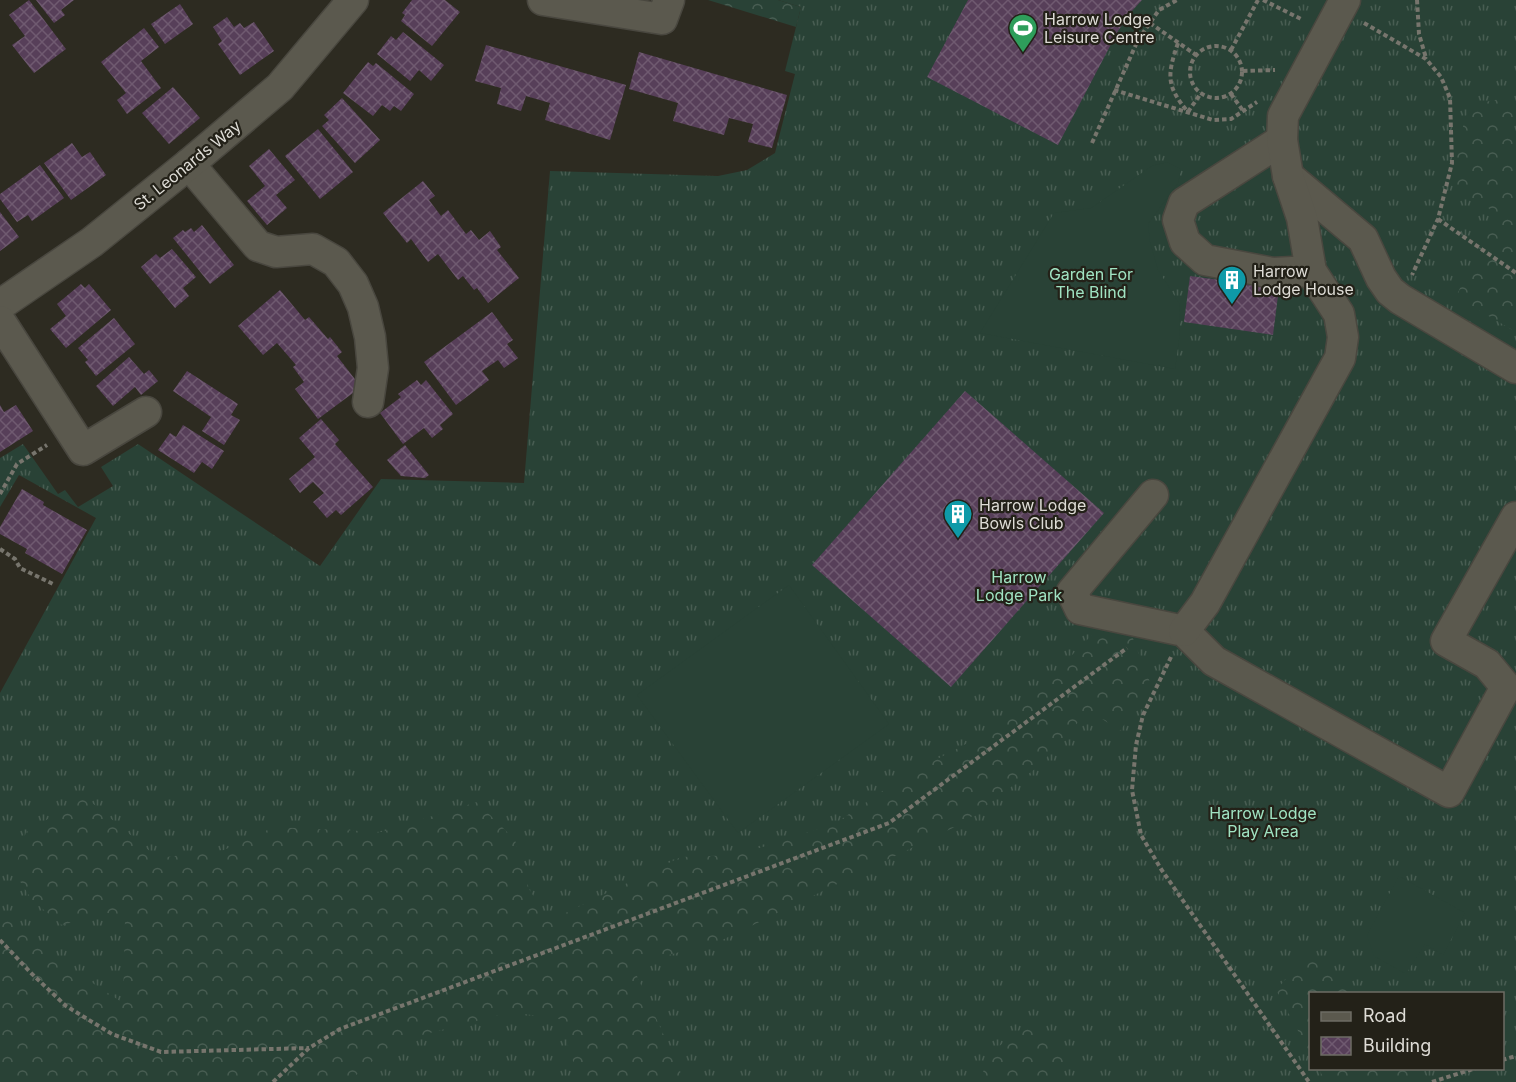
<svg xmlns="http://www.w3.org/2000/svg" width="1516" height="1082" viewBox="0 0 1516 1082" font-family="Inter,sans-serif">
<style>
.grass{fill:url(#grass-tufts);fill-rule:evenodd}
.forest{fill:url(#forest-crowns)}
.garden{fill:#294236}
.building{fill:url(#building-cross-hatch)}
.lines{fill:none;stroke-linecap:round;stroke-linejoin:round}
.minor-casing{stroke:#49473f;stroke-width:33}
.path{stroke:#77756d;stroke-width:4;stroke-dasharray:4.5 3;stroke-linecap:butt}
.minor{stroke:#5b594e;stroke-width:30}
.labels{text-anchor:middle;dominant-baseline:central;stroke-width:4.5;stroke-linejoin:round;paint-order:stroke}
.poi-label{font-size:16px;fill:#dedcd6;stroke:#232118;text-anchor:start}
.street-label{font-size:16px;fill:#dedcd6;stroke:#232118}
.park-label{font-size:16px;fill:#a0e3c2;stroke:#232118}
</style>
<defs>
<pattern id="grass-tufts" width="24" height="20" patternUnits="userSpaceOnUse" patternTransform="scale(1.5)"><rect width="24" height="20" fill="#294236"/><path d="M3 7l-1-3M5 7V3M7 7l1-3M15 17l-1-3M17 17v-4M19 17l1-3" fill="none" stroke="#485d52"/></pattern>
<pattern id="forest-crowns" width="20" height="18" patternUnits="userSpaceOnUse" patternTransform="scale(1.5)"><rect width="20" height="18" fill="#294236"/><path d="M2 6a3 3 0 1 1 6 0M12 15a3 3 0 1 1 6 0" fill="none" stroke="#485d52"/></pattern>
<pattern id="building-cross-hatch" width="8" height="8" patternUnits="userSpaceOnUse" patternTransform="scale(1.5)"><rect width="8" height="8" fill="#573f59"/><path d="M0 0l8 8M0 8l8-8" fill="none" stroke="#6f5a70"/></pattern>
</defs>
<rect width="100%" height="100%" fill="#2d2b21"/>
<path class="grass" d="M778,0H1516V1082H0V693L96,518L19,475L0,507V458L23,444L58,494L65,490L78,507L113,486L101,467L138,444L320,566L381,479L524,483L550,171L718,176L747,170L775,153L795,74L785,71L801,7ZM1310,994H1502V1068H1310Z"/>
<g class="forest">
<path d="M708,0H778L801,7L796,27Z"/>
<path d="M1505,98L1515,106L1512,155H1516V332L1456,297L1484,234L1503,228C1492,203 1476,200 1452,195L1459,139L1470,105Z"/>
<path d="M1103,624L1130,631L1151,685L1120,731L1089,710L1039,766L963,823L720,941L632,965L685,1082H584L569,1053L565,1020L511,1012L395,1042L348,1082H0V911L50,955L123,1003L125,920L108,913L62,925L32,900L14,872L26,832L85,797L158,858L224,850L274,827L382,832L477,802L515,840L529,889L549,921L681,857L738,855L836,823L903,777L1002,725Z"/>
<path d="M1307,956L1336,972L1360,993L1310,994V1053L1276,990Z"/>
<path d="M1027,1026L1048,1033L1064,1062L1056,1082H980C987,1054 1003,1040 1027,1026Z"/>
<path d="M1391,1068L1420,1069L1431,1082H1323L1324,1079L1319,1069Z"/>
</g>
<g class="garden">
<path d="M1167,162L1181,169L1178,183L1148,224L1150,242L1158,270L1179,303L1180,333L1175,369L980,333L1054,213L1091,208L1152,166Z"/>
<path d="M789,585L889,724L738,833L637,695Z"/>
<path d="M1399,876L1465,913L1443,955L1425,944L1406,974L1374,956L1367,935Z"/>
</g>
<g class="building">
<path d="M29,0L66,49L34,73L12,45L25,36L9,15Z"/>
<path d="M36,0H74L61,10L65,15L54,23Z"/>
<path d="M412,0H445L460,12L432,46L401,21L405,15L402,13Z"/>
<path d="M968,0H1142L1131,12L1118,31L1058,145L927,77Z"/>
<path d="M180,4L193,24L165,44L151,24Z"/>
<path d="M227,17L234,27L240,23L244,28L254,22L274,51L240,75L218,44L222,41L213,27Z"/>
<path d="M144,28L159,47L141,61L161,88L127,114L117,100L126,93L101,62Z"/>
<path d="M403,32L444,65L431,81L419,70L410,81L377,54L391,36L396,40Z"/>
<path d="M486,45L626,85L610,140L545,120L550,103L526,96L521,111L497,104L501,88L475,81Z"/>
<path d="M639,52L787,95L772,148L748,142L753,124L729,118L724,135L673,121L678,103L629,89Z"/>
<path d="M368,62L373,66L376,63L414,94L401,111L394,106L390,111L382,105L373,116L343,93Z"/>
<path d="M173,87L200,118L169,144L142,113Z"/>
<path d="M342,98L380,140L355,163L322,126L329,120L324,115Z"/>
<path d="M318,129L353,172L320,199L285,156Z"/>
<path d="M72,143L82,157L90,152L106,175L71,200L44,163Z"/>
<path d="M269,149L295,180L276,195L287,208L267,225L247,201L265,186L249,166Z"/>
<path d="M40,165L64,198L32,221L28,215L17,222L0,199V194Z"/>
<path d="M423,181L435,196L429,200L441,216L448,210L466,234L471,230L479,240L490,231L501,247L497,250L519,278L488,303L477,288L474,290L463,276L458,280L438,254L428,262L411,239L407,243L383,213Z"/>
<path d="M0,212L19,237L0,251Z"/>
<path d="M202,225L234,265L210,284L173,238L183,230L185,232L191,228L194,232Z"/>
<path d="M172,249L196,277L183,288L189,296L175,308L141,267L156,254L160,258Z"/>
<path d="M1190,276L1279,288L1273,335L1184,322Z"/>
<path d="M81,284L85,288L89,284L111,310L66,348L50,329L66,316L57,304Z"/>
<path d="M280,290L305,320L309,317L328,339L330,337L342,352L337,356L361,387L318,419L295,389L304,382L293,367L296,365L277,343L263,355L238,326Z"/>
<path d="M492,312L513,340L507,344L518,358L504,368L498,360L482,371L489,380L456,405L424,362Z"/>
<path d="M114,318L135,344L96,376L85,362L88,360L78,348Z"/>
<path d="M129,357L144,374L149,370L158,381L141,395L135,387L113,406L96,386Z"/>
<path d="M187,371L238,404L231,415L240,420L224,445L202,431L211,417L173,391Z"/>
<path d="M417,380L421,385L426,380L453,414L440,425L443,429L432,438L424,428L403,444L380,413L401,397L398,394Z"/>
<path d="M965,391L1104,513L951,687L812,565Z"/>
<path d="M0,405L4,412L16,405L33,431L0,452Z"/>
<path d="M321,419L339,440L335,444L373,487L341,515L336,510L327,518L313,502L324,493L313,482L300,493L289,479L315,457L299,438Z"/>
<path d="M183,425L224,451L212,469L202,462L194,473L158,450L170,433L176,437Z"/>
<path d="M405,445L429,475L425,478L401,476L387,460Z"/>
<path d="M22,489L44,502L43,505L87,530L62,574L25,553L27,549L0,534V527Z"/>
</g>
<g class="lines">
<g class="minor-casing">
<g id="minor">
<path d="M543,0L662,19L669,0"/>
<path d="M1282,140L1184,203L1178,220L1185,242L1205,260L1273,273L1311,271"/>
<path d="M189,164L258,246L276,252L313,249L336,262L353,284L363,307L370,337L373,368L368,402"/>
<path d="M1288,176L1363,239L1381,278L1390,291L1400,299L1516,368"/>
<path d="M0,305L92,242L189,164L280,87L353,0"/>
<path d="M0,321L83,450L146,412"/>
<path d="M1153,495L1072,592L1080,609L1184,631L1214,661L1449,792L1506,687L1487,664L1446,641L1516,517"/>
<path d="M1184,631L1205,603L1340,358L1343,337L1339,314L1311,271L1302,218L1288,176L1282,140L1283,116L1345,0"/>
</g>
</g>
<g class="path">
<path d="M1263,0L1303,20"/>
<path d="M1417,0L1419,34L1426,58"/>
<path d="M1150,23L1196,55"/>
<path d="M1364,23L1426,59L1441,77L1450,98L1452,163L1438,219L1412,275"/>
<path d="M1178,43C1167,75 1166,86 1188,112L1201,93"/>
<circle cx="1216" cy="72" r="26"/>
<path d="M1231,50L1258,0"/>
<path d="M1243,71L1275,70"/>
<path d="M1114,90L1213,120L1231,119L1257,102"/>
<path d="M1231,94L1244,112"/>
<path d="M1092,143L1138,40L1159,10L1177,0"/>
<path d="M1438,219L1516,273"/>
<path d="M0,494L17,464L47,445"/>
<path d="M0,549L15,559L20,568L53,584"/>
<path d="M1171,657L1143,715L1136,745L1132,790L1141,835L1161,869L1309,1082"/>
<path d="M0,940L31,973L66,1006L112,1034L161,1052L309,1048"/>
<path d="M1502,1060L1516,1056"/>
<path d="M273,1082L309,1048L340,1029L889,823L1127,648"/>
<path d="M1432,1082L1476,1068"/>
</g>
<use href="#minor" class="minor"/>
</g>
<defs>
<g id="stadium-pin" transform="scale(1.5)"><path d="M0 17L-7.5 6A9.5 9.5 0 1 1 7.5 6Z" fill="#2e9e5b" stroke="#232118"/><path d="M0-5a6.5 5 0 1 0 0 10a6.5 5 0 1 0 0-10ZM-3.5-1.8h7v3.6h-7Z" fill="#fff"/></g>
<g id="building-pin" transform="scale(1.5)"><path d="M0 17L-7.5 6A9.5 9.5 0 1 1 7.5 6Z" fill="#0f9aa8" stroke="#232118"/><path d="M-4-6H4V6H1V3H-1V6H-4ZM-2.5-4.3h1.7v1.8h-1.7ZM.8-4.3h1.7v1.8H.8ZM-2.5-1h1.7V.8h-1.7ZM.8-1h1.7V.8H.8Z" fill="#fff"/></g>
</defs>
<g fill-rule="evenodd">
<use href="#stadium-pin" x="1023" y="28"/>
<use href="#building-pin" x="1232" y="280"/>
<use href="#building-pin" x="958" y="514"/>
</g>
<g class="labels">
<g class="poi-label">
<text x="1044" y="19">Harrow Lodge<tspan x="1044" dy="18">Leisure Centre</tspan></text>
<text x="1253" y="271">Harrow<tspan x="1253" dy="18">Lodge House</tspan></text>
<text x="979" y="505">Harrow Lodge<tspan x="979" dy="18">Bowls Club</tspan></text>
</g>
<g class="street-label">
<text transform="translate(187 165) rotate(-39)">St. Leonards Way</text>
</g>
<g class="park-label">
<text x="1091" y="274">Garden For<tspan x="1091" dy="18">The Blind</tspan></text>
<text x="1019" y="577">Harrow<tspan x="1019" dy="18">Lodge Park</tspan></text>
<text x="1263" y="813">Harrow Lodge<tspan x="1263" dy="18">Play Area</tspan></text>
</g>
</g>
<rect x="1309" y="992" width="195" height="78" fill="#232118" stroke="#6e6c64" stroke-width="1.5"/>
<rect x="1321" y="1012" width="30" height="9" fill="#5b594e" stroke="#6e6c64" stroke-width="1.5"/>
<text x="1363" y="1022" font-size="18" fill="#dedcd6">Road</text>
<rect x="1321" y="1037" width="30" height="18" fill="url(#building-cross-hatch)" stroke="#6e6c64" stroke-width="1.5"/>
<text x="1363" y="1052" font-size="18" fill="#dedcd6">Building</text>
</svg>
